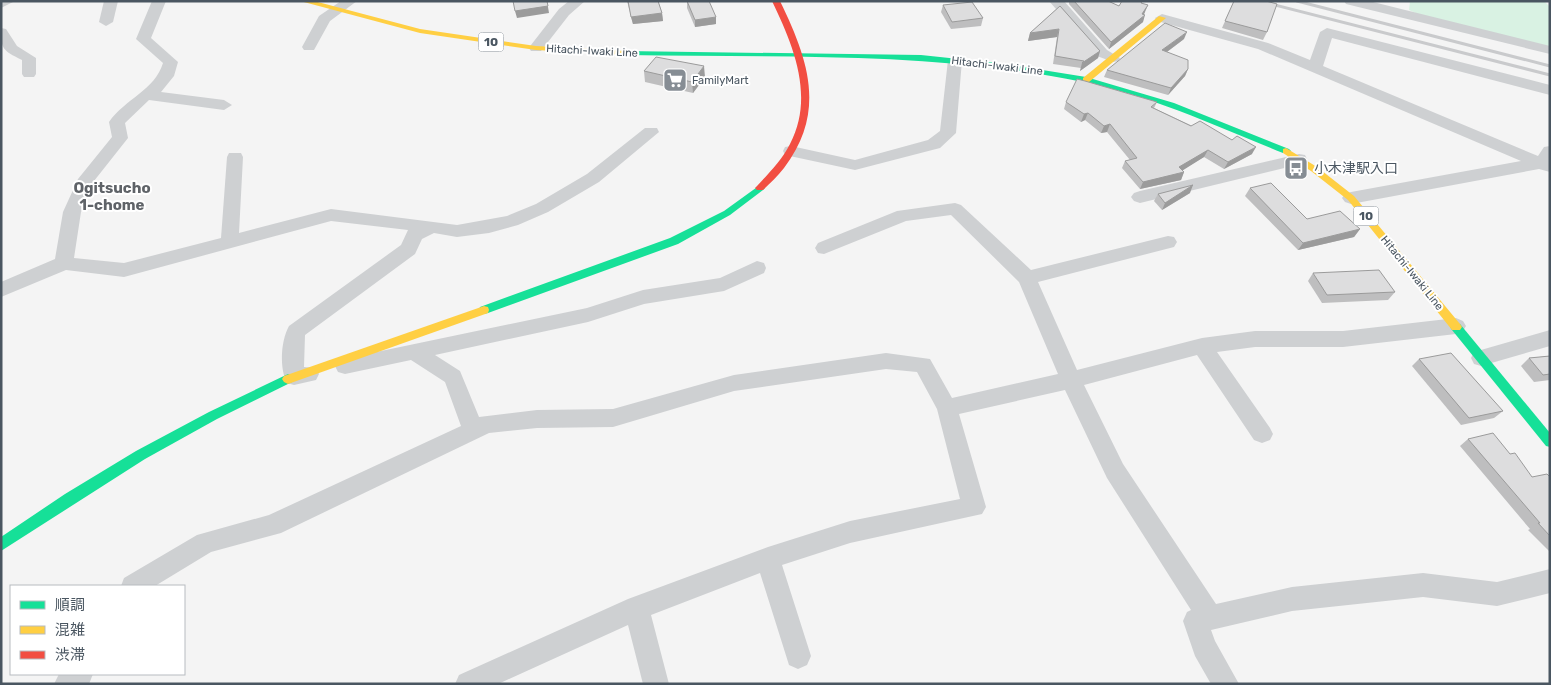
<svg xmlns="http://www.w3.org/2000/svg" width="1551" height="685" viewBox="0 0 1551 685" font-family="Rubik,'Noto Sans JP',sans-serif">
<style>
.green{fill:#d9f2e3}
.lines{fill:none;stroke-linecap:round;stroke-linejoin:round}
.street{fill:#ced0d2;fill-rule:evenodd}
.fast{fill:#16e098;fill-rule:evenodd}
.slow{fill:#ffcf43;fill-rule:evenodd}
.jam{fill:#f24e42;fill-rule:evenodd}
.rail{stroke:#c9cacc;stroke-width:3}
.wall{fill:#bebebf}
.shaded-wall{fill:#9b9b9b}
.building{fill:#ddddde;stroke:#9b9b9b}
.labels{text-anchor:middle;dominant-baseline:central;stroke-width:4;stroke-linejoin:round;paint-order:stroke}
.far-street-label{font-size:11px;fill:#4a5661;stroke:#fff}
.far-poi-label{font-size:11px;fill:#4a5661;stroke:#fff;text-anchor:start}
.shield{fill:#fff;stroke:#808990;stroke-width:1}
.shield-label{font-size:12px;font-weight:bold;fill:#4a5661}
.poi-label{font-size:14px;fill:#4a5661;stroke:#fff;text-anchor:start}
.neighbourhood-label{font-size:15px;font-weight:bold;fill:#5f6368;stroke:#fff}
</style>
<rect width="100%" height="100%" fill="#f4f4f4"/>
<path class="green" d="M1410,1H1544L1550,7V47L1420,15L1409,10Z"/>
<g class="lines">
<g class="street">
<path d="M1,1H15L1,8Z"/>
<path d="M104,1H118L113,22L106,26L99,22Z"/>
<path d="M152,1H166L151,38L178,62L174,76L161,92L224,100L232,105L224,110L149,100L125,123L128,138L94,181L81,212L74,258L124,263L221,238L227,157L229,153H241L243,157L239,233L331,209L457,225L507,216L536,204L587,174L645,128H657L659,132L599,182L548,212L518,225L489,233L457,237L434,233L422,239L415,254L305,335L304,367L316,368L319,374L316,380L294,385L287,383C279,368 281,340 289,326L401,245L408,230L331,221L124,277L66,270L1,297V282L55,259L63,212L78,179L112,137L109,122C125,99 155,90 163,63L136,39Z"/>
<path d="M341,1H357L330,21L314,50H304L302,47L319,16Z"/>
<path d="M569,1H585L569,15L541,51H531L529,48L531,45L559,9Z"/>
<path d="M1049,1H1064L1107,50L1120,58L1118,61L1113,62L1097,56Z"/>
<path d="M1344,1H1369L1550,46V54L1346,4Z"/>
<path d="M1162,14L1268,43L1310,60L1320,32L1327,28L1550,85V95L1332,38L1323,66L1538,156L1544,147L1550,146V172L1539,169L1351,204L1345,202L1342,198L1345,194L1351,192L1521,161L1258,49L1157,21L1155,18Z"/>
<path d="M1,28L6,29L17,46L36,58V74L34,77H24L22,74V60C2,50 1,49 1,28Z"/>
<path d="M955,56L962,60L956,133L940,148L855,170L785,155L783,151L785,147L791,146L855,160L928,140L940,131L948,60Z"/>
<path d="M1299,154L1305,155L1307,159L1305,163L1140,203L1134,201L1131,197L1134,193L1140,191Z"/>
<path d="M955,203L961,205L1031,270L1168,236L1174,237L1177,242L1174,247L1038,282L1077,370L1202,338L1255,331H1343L1456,318L1463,321L1466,326L1463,331L1456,334L1343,347H1255L1217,352L1270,428L1273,434L1270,440L1262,443L1254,440L1197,355L1084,385L1123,464L1216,604L1292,587L1423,573L1497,582L1550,569V593L1497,606L1423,597L1292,611L1211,630L1215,641L1239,684H1211L1195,656L1183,621L1187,612L1191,610L1107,478L1065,390L959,414L986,507L982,514L850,543L782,565L811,656L807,665L798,669L789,665L760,573L651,615L669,684H643L628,625L498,684H455L459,675L628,599L768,547L850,521L960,499L937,409L917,372L886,369L734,391L613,427L537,428L489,433L281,533L211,552L155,586H121L124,578L197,535L269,515L461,426L445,382L411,360L345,374L338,372L335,366L338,360L587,308L643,290L720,278L757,261L764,263L766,268L764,273L724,291L644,304L588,322L435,355L460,371L479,417L537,410L613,409L734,375L886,353L930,359L952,398L1058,374L1019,282L951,215L906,221L824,254L818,253L815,248L818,243L897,211Z"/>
<path d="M1550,330V346L1481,366L1474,364L1471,358L1474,352Z"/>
<path d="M59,674H93L89,684H54Z"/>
</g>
<g class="fast">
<path d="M624,51L921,55L1006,64L1086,77L1174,103L1289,149L1291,151L1289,153H1283C1218,127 1152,96 1083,82C934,51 779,58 627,55L623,53Z"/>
<path d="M760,185L763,186L765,188L763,190L730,215L678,244L488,313L484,314L479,310L480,307L670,238L724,211Z"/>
<path d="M1456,323L1460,324L1550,433V447L1546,446L1452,330L1450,327Z"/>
<path d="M288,374L292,376L294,379L292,382L217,419L145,459L1,551V537L65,494L136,451L209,412Z"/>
</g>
<g class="slow">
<path d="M300,1H314L420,29L536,46L627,51L631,53L627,55L536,50L420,33Z"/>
<path d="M1159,16L1166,18L1089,82H1083V78Z"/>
<path d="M1286,148L1317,167L1354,196L1460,324L1462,327L1460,330H1452L1348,200L1311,171L1283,153V149Z"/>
<path d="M484,306L488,307L489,310L488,313L288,384L284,382L282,379L284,376Z"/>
</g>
<path class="jam" d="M772,1H780C808,59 827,111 784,168C778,176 770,183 763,190H757L755,188L757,186C769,173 782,160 790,144C815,96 793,45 772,1Z"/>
<g class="rail">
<path d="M1259,1L1550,75"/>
<path d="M1297,1L1550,66"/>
</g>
</g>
<g class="wall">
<path d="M627,1H658L662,13L663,21L633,24Z"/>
<path d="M687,1L716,17V24L695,27L687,8Z"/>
<path d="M1069,1H1108L1119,6L1142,4L1145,12L1144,14L1143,22L1109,49L1069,4Z"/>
<path d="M1234,1L1267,32L1263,40L1222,28Z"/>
<path d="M943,5L983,18L981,26L951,29L941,12Z"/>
<path d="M1060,6L1100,51L1098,58L1080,71L1081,68L1053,64L1057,37L1028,41L1030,33Z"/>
<path d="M1184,39L1167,52L1188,69L1185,76L1168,95L1104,77L1107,70Z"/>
<path d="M644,71L705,77L693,93L645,82Z"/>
<path d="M1066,102H1157L1154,108L1252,154L1224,169L1204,157L1182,170L1184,172L1181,180L1140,189L1122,168L1125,161L1130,160L1107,132L1101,133L1085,120L1081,122L1064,109Z"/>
<path d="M1250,188L1307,219L1360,229L1354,237L1298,250L1245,196Z"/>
<path d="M1190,193L1162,210L1154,201L1158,194Z"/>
<path d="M1313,273L1395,292L1388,300L1322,303L1308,281Z"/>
<path d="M1550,356V380L1534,382L1521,366L1529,358Z"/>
<path d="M1419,359L1503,411L1494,418L1461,425L1412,366Z"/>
<path d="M1468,439L1510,454L1532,477H1550V552L1528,530L1530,529L1460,446Z"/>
</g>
<g class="shaded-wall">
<path d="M547,1L549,13L517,18L515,11Z"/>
<path d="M1148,5L1145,12L1142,18L1145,15L1143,22L1109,49L1111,42Z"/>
<path d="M662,13L663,21L633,24L631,17Z"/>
<path d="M716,17V24L695,27V20Z"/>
<path d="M1059,29L1057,37L1028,41L1030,33Z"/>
<path d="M1187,32L1184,39L1160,57L1162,50Z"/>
<path d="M1100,51L1098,58L1080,71L1082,63Z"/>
<path d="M704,66L705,77L693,93L692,82Z"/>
<path d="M1188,69L1185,76L1168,95L1171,88Z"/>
<path d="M1088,113L1085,120L1081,122L1084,114Z"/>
<path d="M1110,124L1107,132L1101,133L1104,126Z"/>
<path d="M1256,147L1252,154L1224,169L1228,162Z"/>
<path d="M1208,150L1204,157L1177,174L1184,172L1181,180L1140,189L1143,182Z"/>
<path d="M1193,185L1190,193L1162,210L1165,203Z"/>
<path d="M1360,229L1354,237L1298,250L1303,243Z"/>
</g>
<g class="building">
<path d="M513,1H547L548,6L515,11Z"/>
<path d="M628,1H658L662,13L631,17Z"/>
<path d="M687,1H709L716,17L695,20Z"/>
<path d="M1074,1H1108L1119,6L1122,1H1142L1141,3L1148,5L1142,14L1145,15L1111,42Z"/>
<path d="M1234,1H1266L1277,4L1267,32L1225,21Z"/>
<path d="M972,2L983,18L952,22L943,5Z"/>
<path d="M1060,6L1100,51L1082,63L1084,61L1055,56L1059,29L1030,33Z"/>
<path d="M1165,23L1187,32L1162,50L1188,60V69L1171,88L1107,70Z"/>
<path d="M656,57L704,66L692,82L644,71Z"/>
<path d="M1077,79L1085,81L1157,102L1151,107L1191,126L1200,121L1232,140L1237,136L1256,147L1228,162L1208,150L1179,167L1184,172L1143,182L1125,161L1137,158L1110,124L1104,126L1088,113L1084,114L1066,102Z"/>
<path d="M1271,183L1307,219L1340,211L1360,229L1303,243L1250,188Z"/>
<path d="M1193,185L1165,203L1158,194Z"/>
<path d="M1379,270L1395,292L1327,295L1313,273Z"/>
<path d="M1451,353L1503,411L1469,418L1419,359Z"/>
<path d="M1550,356V374L1543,375L1529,358Z"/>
<path d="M1493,433L1510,454L1515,453L1532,477L1547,474L1550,477V536L1538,523H1540L1468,439Z"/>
</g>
<defs>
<g id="supermarket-square" transform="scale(1.25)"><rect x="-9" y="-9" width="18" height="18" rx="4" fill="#868d94" stroke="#fff"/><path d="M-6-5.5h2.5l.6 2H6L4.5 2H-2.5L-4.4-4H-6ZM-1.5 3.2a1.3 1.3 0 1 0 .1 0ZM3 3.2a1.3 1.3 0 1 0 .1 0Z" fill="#fff"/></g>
<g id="bus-square" transform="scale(1.25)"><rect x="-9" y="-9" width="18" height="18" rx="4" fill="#868d94" stroke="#fff"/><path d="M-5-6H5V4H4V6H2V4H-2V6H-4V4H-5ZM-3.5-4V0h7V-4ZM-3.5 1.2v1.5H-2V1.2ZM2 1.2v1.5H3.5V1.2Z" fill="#fff"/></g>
</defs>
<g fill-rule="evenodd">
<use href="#supermarket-square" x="675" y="80"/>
<use href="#bus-square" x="1296" y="168"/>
</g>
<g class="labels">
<g class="far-street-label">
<text transform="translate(592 51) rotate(3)">Hitachi-Iwaki Line</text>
<text transform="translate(997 66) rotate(7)">Hitachi-Iwaki Line</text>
<text transform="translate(1412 273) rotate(51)">Hitachi-Iwaki Line</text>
</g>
<g class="far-poi-label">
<text x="692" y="80">FamilyMart</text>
</g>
<g class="shield">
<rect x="478.5" y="32.5" width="25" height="19" rx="4"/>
<rect x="1353.5" y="206.5" width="25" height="19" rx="4"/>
</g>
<g class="shield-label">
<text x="491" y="42">10</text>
<text x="1366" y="216">10</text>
</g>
<g class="poi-label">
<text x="1314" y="168">小木津駅入口</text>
</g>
<g class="neighbourhood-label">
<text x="112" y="188">Ogitsucho<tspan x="112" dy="17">1-chome</tspan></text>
</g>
</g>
<rect width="1551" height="685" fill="none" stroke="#4a5661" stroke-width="5"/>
<rect x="10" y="585" width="175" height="90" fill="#ffffff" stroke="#b7bbc0"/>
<rect x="20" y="601" width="25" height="8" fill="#16e098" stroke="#b7bbc0"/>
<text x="55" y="610" font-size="15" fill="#4a5661">順調</text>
<rect x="20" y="626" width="25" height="8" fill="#ffcf43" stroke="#b7bbc0"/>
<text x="55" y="635" font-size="15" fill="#4a5661">混雑</text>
<rect x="20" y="651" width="25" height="8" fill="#f24e42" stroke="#b7bbc0"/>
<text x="55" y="660" font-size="15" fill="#4a5661">渋滞</text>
</svg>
